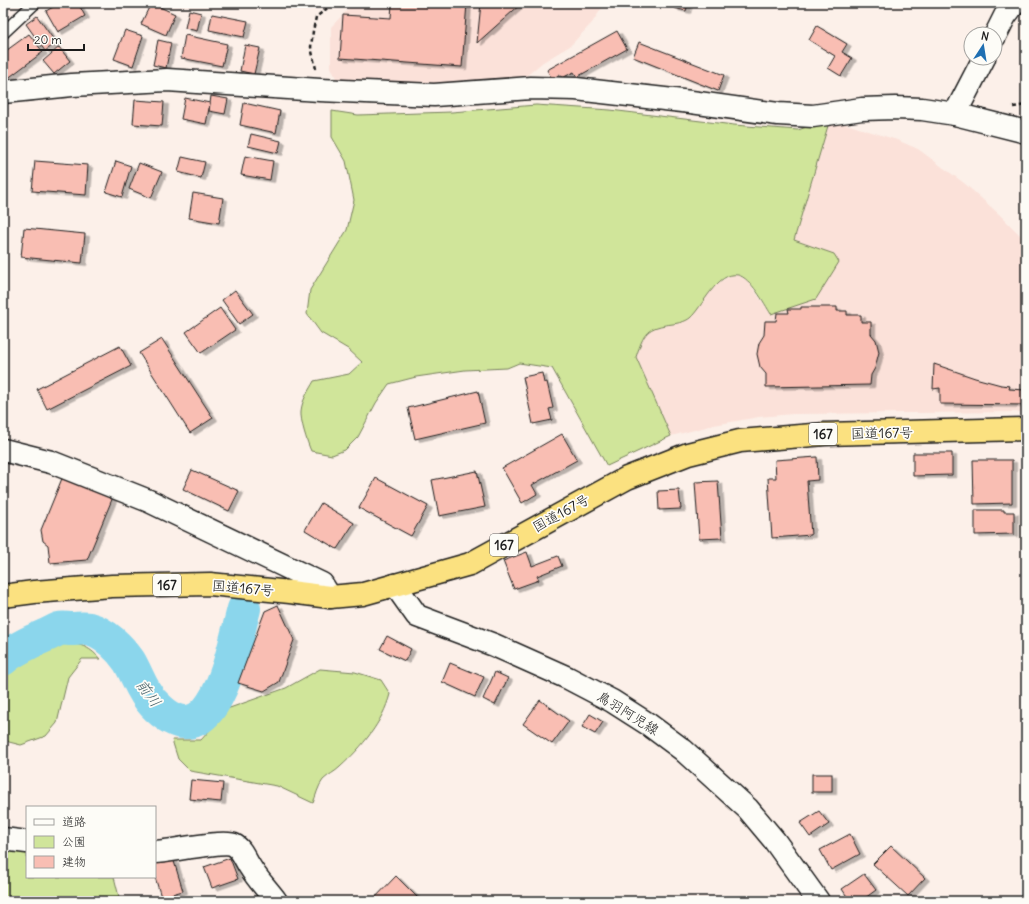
<svg xmlns="http://www.w3.org/2000/svg" width="1029" height="904" viewBox="0 0 1029 904" font-family="Delius,'Klee One',sans-serif">
<style>
.built{fill:#fbe1d9}
.green{fill:#d0e59a;stroke:#76805b}
.lines{fill:none;stroke-linecap:round;stroke-linejoin:round}
.river{stroke:#8bd6ec;stroke-width:34}
.building{fill:#f9beb3;stroke:#1c1c1c;filter:url(#shadow)}
.lane-casing{stroke:#1c1c1c;stroke-width:14}
.street-casing{stroke:#1c1c1c;stroke-width:25}
.secondary-casing{stroke:#1c1c1c;stroke-width:25}
.highway-casing{stroke:#1c1c1c;stroke-width:25}
.path{stroke:#1c1c1c;stroke-width:2.5;stroke-dasharray:4 3;stroke-linecap:butt}
.lane{stroke:#fdfcf7;stroke-width:11}
.street{stroke:#fdfcf7;stroke-width:22}
.secondary{stroke:#fdfcf7;stroke-width:22}
.highway{stroke:#fbe180;stroke-width:22}
.labels{text-anchor:middle;dominant-baseline:central;stroke-width:3.5;stroke-linejoin:round;paint-order:stroke}
.shield{fill:#fdfcf7;stroke:#605f5e;stroke-width:1}
.shield-label{font-size:13px;font-weight:bold;fill:#1c1c1c}
.street-label{font-size:14px;fill:#1c1c1c;stroke:#fdfcf7}
.water-label{font-size:15px;font-style:italic;fill:#435d65;stroke:#fdfcf7}
</style>
<defs>
<filter id="shadow"><feDropShadow dx="4.5" dy="2.5" stdDeviation="0" flood-color="#0004"/></filter>
</defs>
<rect width="100%" height="100%" fill="#fcf0e9"/>
<filter id="ink" filterUnits="userSpaceOnUse"><feTurbulence type="fractalNoise" baseFrequency=".025" numOctaves="2"/><feDisplacementMap in="SourceGraphic" scale="8" xChannelSelector="R" yChannelSelector="G"/><feConvolveMatrix kernelMatrix="1 2 1 2 8 2 1 2 1" color-interpolation-filters="sRGB"/></filter>
<g filter="url(#ink)">
<g class="built">
<path d="M354,3H605L592,23L570,46L543,62L525,77V83L339,85L331,67V27Z"/>
<path d="M830,119L897,140L918,149L964,183L999,214L1026,241V412L793,414L759,417L714,425L671,436L636,357L644,336L652,328L679,323L689,319L716,284L731,275H738L748,281L771,314L834,254L794,240Z"/>
</g>
<g class="green">
<path d="M536,105L610,110L734,125L798,130L830,119L794,240L834,254L839,262L816,299L771,314C764,303 751,278 738,275C717,271 702,308 690,318C685,322 678,323 673,324C646,327 644,333 636,357L671,436L607,466L552,368L519,363L507,368L465,370L416,377L389,384L376,403L358,437L345,450L332,455L311,451C307,442 300,420 301,411C302,400 309,390 314,381L349,374L362,362L348,349L321,333L307,314L310,290L347,230L354,200L346,161L332,137V111L358,115L452,112Z"/>
<path d="M62,644C79,643 89,646 100,659H82L68,677L57,723L46,736L21,745L9,742L3,738V674C24,655 35,651 62,644Z"/>
<path d="M320,669L355,672L381,680L390,694C383,722 362,747 340,767C335,772 328,775 323,780C318,786 316,796 313,803L277,786L190,771L178,759L172,740H201L218,721L224,710L286,688Z"/>
<path d="M3,847L27,849V877H114L120,901H3Z"/>
</g>
<g class="lines">
<path class="river" d="M3,659C10,652 32,641 42,637C48,635 54,631 59,629C63,628 67,629 71,629C77,629 84,628 89,629C105,633 120,648 129,661C137,674 142,692 153,703C214,768 233,649 244,609"/>
</g>
<g class="building">
<path d="M60,3H78L85,16L58,32L46,11Z"/>
<path d="M151,3L175,14L166,35L141,24Z"/>
<path d="M392,3H467L462,67L340,58L343,15L391,18Z"/>
<path d="M481,3H522L477,43Z"/>
<path d="M676,3H688L686,11L674,8Z"/>
<path d="M189,10L201,13L197,31L185,28Z"/>
<path d="M212,14L248,21L244,37L209,30Z"/>
<path d="M37,16L56,43L45,51L26,24Z"/>
<path d="M817,26L847,44L842,52L852,58L841,76L828,68L835,56L809,40Z"/>
<path d="M125,30L143,36L133,66L114,59Z"/>
<path d="M617,31L627,49L577,77L574,72L562,78L560,74L552,79L547,70Z"/>
<path d="M29,34L43,52L3,82V53Z"/>
<path d="M185,35L227,44L222,66L181,58Z"/>
<path d="M158,40L171,43L166,68L153,65Z"/>
<path d="M639,42L724,75L718,91L633,57Z"/>
<path d="M245,45L260,48L254,74L240,71Z"/>
<path d="M59,47L70,61L54,74L43,61Z"/>
<path d="M211,96L228,99L225,114L209,111Z"/>
<path d="M185,98L210,103L206,124L181,119Z"/>
<path d="M135,100L164,102L162,126L133,124Z"/>
<path d="M244,103L280,111L276,133L240,125Z"/>
<path d="M251,134L281,141L278,153L248,146Z"/>
<path d="M245,156L273,161L270,180L241,175Z"/>
<path d="M182,157L205,162L201,178L178,172Z"/>
<path d="M35,161L88,165L86,195L32,191Z"/>
<path d="M116,161L131,166L122,197L106,192Z"/>
<path d="M139,163L162,172L151,198L129,189Z"/>
<path d="M193,193L223,198L219,223L189,218Z"/>
<path d="M24,228L85,234L82,263L21,257Z"/>
<path d="M235,290L253,314L239,324L222,300Z"/>
<path d="M801,307H837V311H847V315H861V322H871V334L876,340L879,352L875,368L871,375L870,385L766,387V374L760,367L757,354L759,343L764,335L765,321H776L777,313H789L788,309H801Z"/>
<path d="M220,308L235,330L201,353L186,332Z"/>
<path d="M162,339L213,418L190,433L139,353Z"/>
<path d="M120,346L131,366L47,409L37,389Z"/>
<path d="M934,364L975,378L1001,385L1010,386L1009,389L1026,390V405L940,404V388L933,389Z"/>
<path d="M542,373L544,383L547,382L553,408L549,409L552,420L533,424L523,377Z"/>
<path d="M478,391L485,423L415,439L408,408Z"/>
<path d="M562,434L577,460L532,485L537,494L522,503L502,468Z"/>
<path d="M913,453H952V475L913,476Z"/>
<path d="M817,457L818,480L807,481L811,535L772,538L768,478H776L775,460Z"/>
<path d="M973,460H1012V503L974,504Z"/>
<path d="M192,470L239,491L229,511L183,489Z"/>
<path d="M477,471L485,507L439,516L432,480Z"/>
<path d="M63,476L113,497L87,560L50,563L48,545L43,541L41,530Z"/>
<path d="M376,478L428,506L411,536L359,508Z"/>
<path d="M718,481L722,538L699,539L695,482Z"/>
<path d="M679,490L681,509L659,510L658,491Z"/>
<path d="M321,503L354,523L337,549L305,530Z"/>
<path d="M975,510H1004V512H1014V534L975,535Z"/>
<path d="M527,552L532,566L558,556L562,566L537,576L539,580L514,589L503,561Z"/>
<path d="M278,605L294,640L279,682L264,691L238,683L265,611Z"/>
<path d="M387,636L411,649L405,661L380,649Z"/>
<path d="M450,663L484,677L475,697L442,682Z"/>
<path d="M495,672L508,678L495,705L483,699Z"/>
<path d="M540,700L569,721L552,744L523,724Z"/>
<path d="M590,714L603,722L595,734L582,727Z"/>
<rect x="812" y="774" width="20" height="18"/>
<path d="M191,780L223,783L221,802L189,799Z"/>
<path d="M819,811L829,824L810,837L800,823Z"/>
<path d="M850,834L860,854L831,870L820,850Z"/>
<path d="M891,846L925,878L908,896L873,864Z"/>
<path d="M173,858L183,891L161,897L155,877V864Z"/>
<path d="M230,858L238,879L212,888L204,867Z"/>
<path d="M864,874L876,890L861,901H850L842,889Z"/>
<path d="M396,876L417,897L412,901H372Z"/>
</g>
<g class="lines">
<g class="lane-casing">
<path id="lane" d="M3,33L35,3"/>
</g>
<g class="street-casing">
<g id="street">
<path d="M3,92L72,85L167,80L320,90L434,95L531,88L576,89L691,102L778,114L813,116L862,109L895,108L922,109L955,114L1026,132"/>
<path d="M3,839L27,842"/>
<path d="M155,852C170,851 225,840 234,845C242,849 245,860 250,867C257,879 268,890 276,901"/>
</g>
</g>
<g class="secondary-casing">
<g id="secondary">
<path d="M995,36L1005,16L1015,3"/>
<path d="M955,114L984,58"/>
<path d="M3,450L51,462L149,501L322,584L330,597"/>
<path d="M395,585L417,616L494,645L568,678L612,701L648,724L683,750L748,809L774,840L818,901"/>
</g>
</g>
<g class="highway-casing">
<path id="highway" d="M3,596L34,592L112,586L210,584L290,592L330,597L363,594L470,564L627,478L688,454L740,441L825,434L1026,429"/>
</g>
<g class="path">
<path d="M316,69L311,47L313,31L316,17L334,3"/>
<path d="M1013,107L1026,105"/>
</g>
<use href="#lane" class="lane"/>
<use href="#street" class="street"/>
<use href="#secondary" class="secondary"/>
<use href="#highway" class="highway"/>
</g>
</g>
<g class="labels">
<g class="shield">
<rect x="809" y="423" width="28" height="22" rx="3"/>
<rect x="490" y="534" width="28" height="22" rx="3"/>
<rect x="153" y="574" width="28" height="22" rx="3"/>
</g>
<g class="shield-label">
<text x="823" y="434">167</text>
<text x="504" y="545">167</text>
<text x="167" y="585">167</text>
</g>
<g class="street-label">
<text transform="translate(882 433) rotate(-1)">国道167号</text>
<text transform="translate(561 513) rotate(-29)">国道167号</text>
<text transform="translate(243 588) rotate(5)">国道167号</text>
<text transform="translate(628 713) rotate(32)">鳥羽阿児線</text>
</g>
<g class="water-label">
<text transform="translate(149 693) rotate(53)">前川</text>
</g>
</g>
<rect width="1029" height="904" fill="none" stroke="#fdfcf7" stroke-width="16"/>
<rect x="8" y="8" width="1013" height="888" fill="none" stroke="#1c1c1c" stroke-width="1.5" filter="url(#ink)"/>
<rect x="26" y="806" width="130" height="72" fill="#fdfcf7" stroke="#a3a29f"/>
<rect x="34" y="819" width="20" height="6" fill="#fdfcf7" stroke="#a3a29f"/>
<text x="62" y="826" font-size="12" fill="#1c1c1c">道路</text>
<rect x="34" y="836" width="20" height="12" fill="#d0e59a" stroke="#a3a29f"/>
<text x="62" y="846" font-size="12" fill="#1c1c1c">公園</text>
<rect x="34" y="856" width="20" height="12" fill="#f9beb3" stroke="#a3a29f"/>
<text x="62" y="866" font-size="12" fill="#1c1c1c">建物</text>
<g transform="translate(983 46) rotate(12)"><circle r="19" fill="#fdfcf7" stroke="#a3a29f"/>
<path d="M0-3L7 15L0 10L-7 15Z" fill="#1f6fb2"/>
<text y="-6" font-size="11" font-weight="bold" text-anchor="middle" fill="#1c1c1c">N</text>
</g>
<path d="M28 44v6h56v-6" fill="none" stroke="#1c1c1c" stroke-width="2"/>
<text x="34" y="44" font-size="12" fill="#1c1c1c" stroke="#fdfcf7" stroke-width="3" paint-order="stroke">20 m</text>
</svg>
